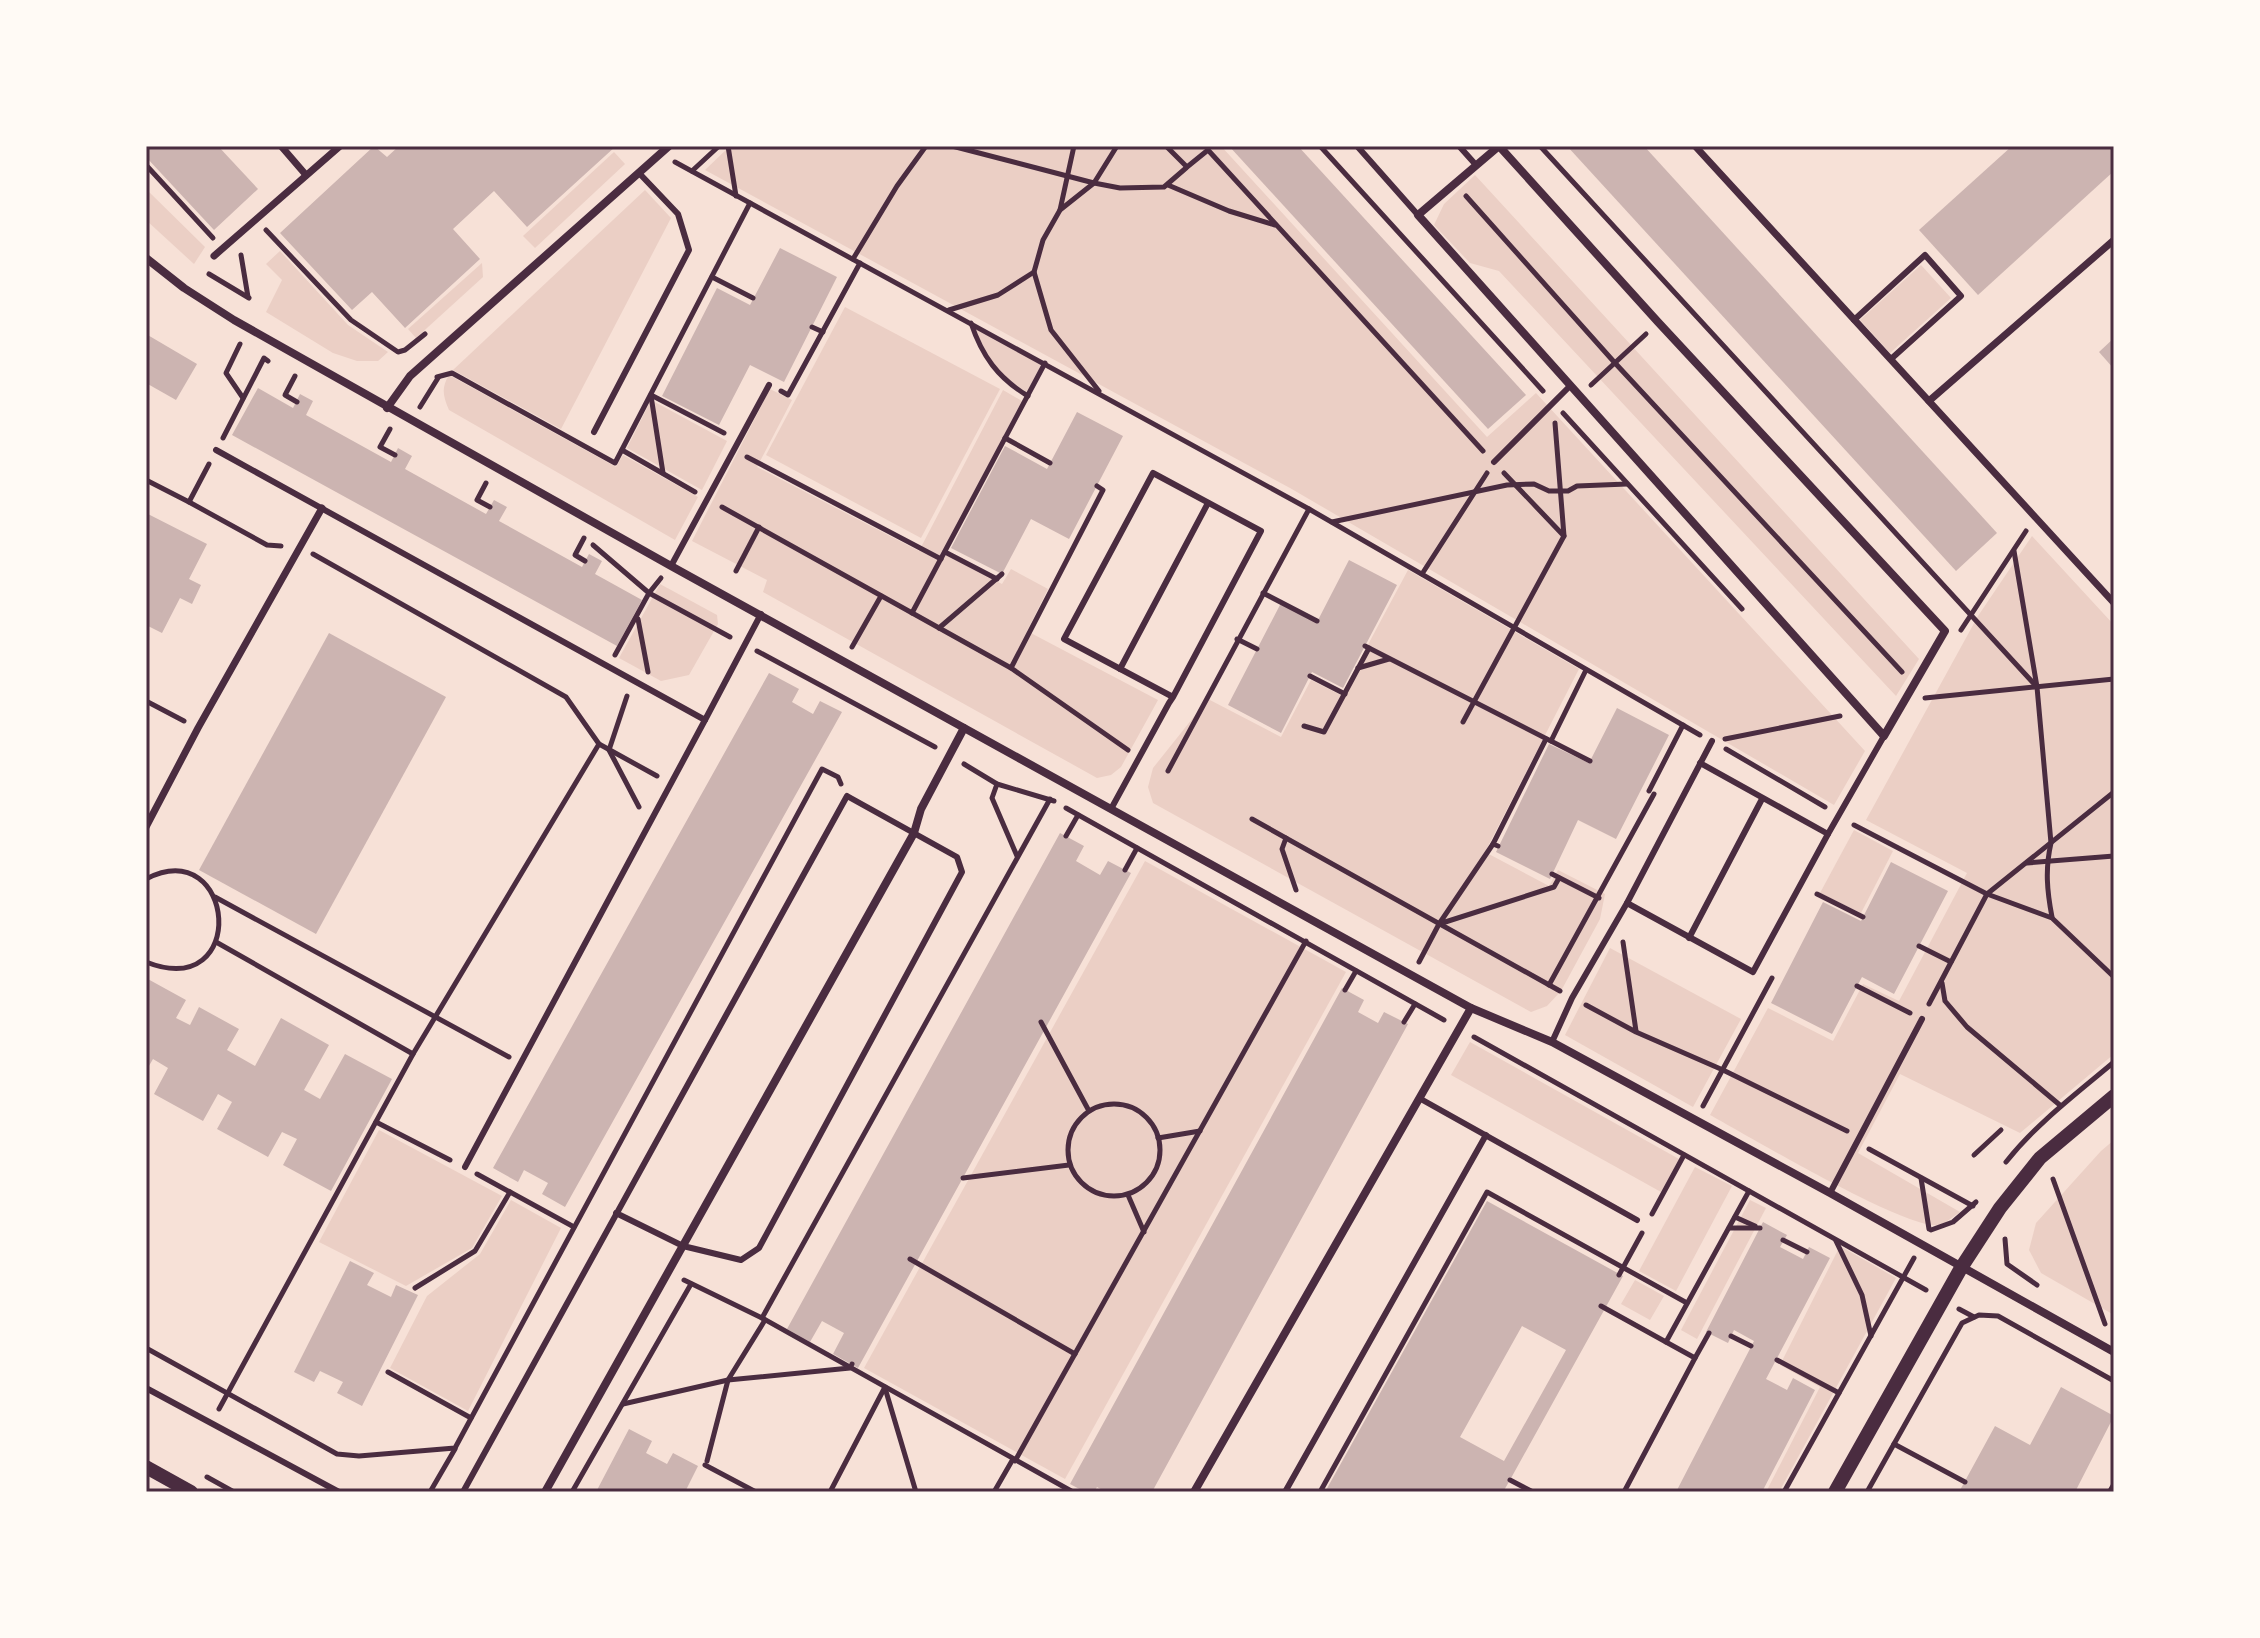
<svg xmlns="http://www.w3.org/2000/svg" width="2260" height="1638" viewBox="0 0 2260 1638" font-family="'Sofia Sans Condensed',sans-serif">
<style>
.green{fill:#ebcfc5}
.building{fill:#ccb4b1;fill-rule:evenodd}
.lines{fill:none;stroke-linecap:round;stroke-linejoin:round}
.path{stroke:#4a2c40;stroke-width:5}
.service{stroke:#4a2c40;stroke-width:6}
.pedestrian{stroke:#4a2c40;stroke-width:7}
.minor{stroke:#4a2c40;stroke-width:8}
.tertiary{stroke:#4a2c40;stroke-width:14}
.neatline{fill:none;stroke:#4a2c40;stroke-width:3}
</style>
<rect width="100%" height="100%" fill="#f7e1d7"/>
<g class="green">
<path d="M730,146H1221L1487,437L1536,393L1865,751L1834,805L1290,488L705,170Z"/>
<path d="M614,152L625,164L535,248L523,236Z"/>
<path d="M1475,175L1919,659L1896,696L1499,271L1470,263L1434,225L1444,204Z"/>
<path d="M146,189L205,247L194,264L146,220Z"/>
<path d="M645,190L671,218L561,429L453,370Z"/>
<path d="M280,251L348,325L388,352L378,361H357L333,353L266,312L282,280L266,264Z"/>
<path d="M482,263L483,277L416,338L408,329Z"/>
<path d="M1921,265L1951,298L1890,353L1860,320Z"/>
<path d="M845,307L1000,389L921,538L766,455Z"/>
<path d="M974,327L1041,365L1027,392C1000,377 986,355 974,327Z"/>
<path d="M449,375L616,467L623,455L698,497L675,540L449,410C443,396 441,388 449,375Z"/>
<path d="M770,389L792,400L757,467L919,551L1003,390L1022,401L942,553L1002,584L1011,569L1048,589L1027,631L1158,700L1121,767L1111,775L1097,778L763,592L767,580L692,541Z"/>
<path d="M651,400L727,441L702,490L627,448Z"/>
<path d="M2032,536L2114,625V1054L2020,1133L1900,1074L1858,1153L1960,1212C1954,1216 1946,1223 1939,1225C1907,1231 1747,1135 1710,1115L1768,1008L1833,1041L1863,984L1899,1001L1967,873L1866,820L1978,616Z"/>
<path d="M1408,570L1579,669L1485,852L1549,886L1558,870L1605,894L1600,919L1561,991L1547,1006L1531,1012L1153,803L1148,787L1153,768L1208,699L1281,737L1311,680L1341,695Z"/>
<path d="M660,584L717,615L718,624L689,675L661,681L619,658Z"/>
<path d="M1854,830L1893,851L1861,913L1820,893Z"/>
<path d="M1145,861L1346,972L1065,1479L864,1368Z"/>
<path d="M1610,948L1741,1019L1693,1107L1565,1035Z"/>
<path d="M1470,1042L1679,1159L1661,1192L1451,1075Z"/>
<path d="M379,1130L502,1196L472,1248L406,1286L319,1242Z"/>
<path d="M2114,1140V1315L2041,1273L2029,1250L2036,1223L2101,1151Z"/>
<path d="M1695,1167L1732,1186L1676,1291L1639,1271Z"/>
<path d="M511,1200L561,1228L468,1411L390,1368L427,1296L480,1254Z"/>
<path d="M1750,1200L1766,1208L1697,1339L1681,1330Z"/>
<path d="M1840,1246L1896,1278L1779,1492H1766L1820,1387L1780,1365Z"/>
<path d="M1635,1280L1664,1296L1650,1320L1621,1304Z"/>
</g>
<g class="building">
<path d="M146,146H218L258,189L214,230L146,157Z"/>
<path d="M374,146L387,157L399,146H616L527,227L494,191L453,229L480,259L405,328L372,292L352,310L280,233Z"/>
<path d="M1229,146H1298L1526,395L1488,429Z"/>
<path d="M1567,146H1644L1997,533L1956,571Z"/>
<path d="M2012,146H2114V171L1978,295L1919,230Z"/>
<path d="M780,248L837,277L784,382L750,365L719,425L662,396L717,288L750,305Z"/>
<path d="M146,334L197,364L176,400L146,383Z"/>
<path d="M2114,338V369L2099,352Z"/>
<path d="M258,388L293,408L300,394L313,401L306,415L391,462L398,448L412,456L405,469L486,514L494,500L507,507L499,521L582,567L589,554L602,561L595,574L642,600L617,646L232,435Z"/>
<path d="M1077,412L1123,436L1069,539L1031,519L1002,574L951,548L1005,446L1047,469Z"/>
<path d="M146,513L207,544L189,579L201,585L192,604L180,598L162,633L146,625Z"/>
<path d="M1349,560L1397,585L1343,688L1312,672L1281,733L1228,705L1281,603L1317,622Z"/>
<path d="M329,633L446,697L316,934L199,870Z"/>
<path d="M769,673L799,689L792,702L813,714L820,701L842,712L565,1207L542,1194L548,1183L524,1170L518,1182L493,1168Z"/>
<path d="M1617,708L1669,735L1616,839L1578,820L1550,879L1496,852L1549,744L1589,763Z"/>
<path d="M1060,833L1084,846L1076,861L1100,875L1108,861L1131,873L858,1368L833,1354L844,1333L822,1321L810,1342L787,1329Z"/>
<path d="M1891,862L1948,891L1894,994L1862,977L1832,1034L1771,1003L1823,902L1861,921Z"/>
<path d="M146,978L186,1000L176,1018L190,1025L199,1007L239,1029L227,1050L255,1066L281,1018L329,1045L304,1090L320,1099L345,1054L392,1079L331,1191L283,1165L297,1139L282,1132L268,1157L217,1129L232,1102L218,1094L203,1121L154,1094L168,1068L153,1059L146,1071Z"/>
<path d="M1342,988L1364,1000L1358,1012L1378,1023L1384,1012L1408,1024L1152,1492H1106L1097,1487L1094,1492H1085L1070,1484Z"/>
<path d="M1487,1201L1623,1276L1510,1480L1503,1492H1325ZM1522,1326L1566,1350L1504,1461L1460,1437Z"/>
<path d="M1763,1222L1787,1235L1780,1247L1803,1259L1809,1247L1830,1258L1766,1379L1787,1390L1793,1378L1815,1390L1762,1492H1676L1754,1341L1734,1330L1728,1343L1706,1332Z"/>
<path d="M350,1261L374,1273L367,1285L391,1297L396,1285L418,1295L362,1406L337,1393L343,1382L320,1371L314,1382L294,1372Z"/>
<path d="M2061,1387L2114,1416L2075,1492H1959L1995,1426L2030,1445Z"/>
<path d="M629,1429L652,1441L646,1453L667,1464L673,1453L698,1466L685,1492H596Z"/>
</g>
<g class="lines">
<g class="path">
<path d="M728,146L736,196"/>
<path d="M952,146L1094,183L1120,188L1164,187L1186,168"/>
<path d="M1166,146L1187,167L1208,150L1483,451"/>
<path d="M1320,146L1543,391"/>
<path d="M1540,146L2037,687"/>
<path d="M675,162L1309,509L1700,735"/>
<path d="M146,165L213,238"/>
<path d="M692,171L719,146"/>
<path d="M1168,185L1229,211L1275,225"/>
<path d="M1466,196L1615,363L1902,672"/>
<path d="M1060,210L1074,146"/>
<path d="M266,230L351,320L398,352L405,350L425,334"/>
<path d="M241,255L248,297"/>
<path d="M853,259L897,186L926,146"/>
<path d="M209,274L249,298"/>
<path d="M712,277L753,298"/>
<path d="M949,310L998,295L1034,272"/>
<path d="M971,323C982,356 998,378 1028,396"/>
<path d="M812,327L823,332"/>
<path d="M240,344L226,373L243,398"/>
<path d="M295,376L285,395L297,402"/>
<path d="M437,377L452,373L615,463L750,203"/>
<path d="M1591,385L1646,334"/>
<path d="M781,391L788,395L860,263"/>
<path d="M1099,391L1051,330L1034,272L1043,240L1060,210L1094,183L1117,146"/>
<path d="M651,395L724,433"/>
<path d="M651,396L663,473"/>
<path d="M420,407L438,378"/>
<path d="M1563,413L1742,609"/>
<path d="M1555,423L1564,536"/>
<path d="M390,429L380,447L395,455"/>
<path d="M223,438L264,358L268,361"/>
<path d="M1005,438L1050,463"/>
<path d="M622,450L695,492"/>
<path d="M747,457L941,559"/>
<path d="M146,480L189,502L209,464"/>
<path d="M486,483L477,500L490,507"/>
<path d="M189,502L267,545L281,546"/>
<path d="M722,507L1011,668L1128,750"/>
<path d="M1332,522L1507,485L1534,484L1549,491H1568L1577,486L1627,484"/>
<path d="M584,538L575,555L585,561"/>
<path d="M593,545L649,593L730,637"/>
<path d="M2014,551L2037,687L2051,843C2045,869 2047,891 2052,917"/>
<path d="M945,552L997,579"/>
<path d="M313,554L566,697L599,744L657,776"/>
<path d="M736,571L759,527"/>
<path d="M1422,574L1487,473"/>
<path d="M1263,593L1317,621"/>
<path d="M912,613L1045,363"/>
<path d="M638,619L648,672"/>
<path d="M939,628L1002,574"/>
<path d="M1961,630L2026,531"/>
<path d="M1237,639L1257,649"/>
<path d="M1365,646L1590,761"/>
<path d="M852,647L881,596"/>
<path d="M757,651L935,747"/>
<path d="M615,655L649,593L661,578"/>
<path d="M1011,668L1103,490L1097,486"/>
<path d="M1358,668L1389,659"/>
<path d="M1310,676L1345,694"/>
<path d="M627,696L609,750L639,807"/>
<path d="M1925,698L2114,679"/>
<path d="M146,701L184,721"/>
<path d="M1463,722L1564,536L1504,473"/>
<path d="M1304,726L1324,732L1369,648"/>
<path d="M1725,739L1840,716"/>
<path d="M1551,741L1586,670"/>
<path d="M1726,749L1825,807"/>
<path d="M964,764L997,784L1054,801"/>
<path d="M1168,771L1309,509"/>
<path d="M997,784L992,798L1017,856"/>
<path d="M1649,791L1683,725"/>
<path d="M1066,808L1444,1020"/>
<path d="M1252,819L1560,991"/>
<path d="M1854,825L1987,894L2052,918L2114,977"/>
<path d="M1066,836L1078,815"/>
<path d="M1286,838L1282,849L1296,890"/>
<path d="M1493,844L1439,924L1554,887L1559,878"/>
<path d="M1498,846L1493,844L1546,739"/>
<path d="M2027,863L2114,856"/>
<path d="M1125,870L1137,848"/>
<path d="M1552,874L1599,898"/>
<path d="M146,879C236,833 250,1003 146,962"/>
<path d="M1817,894L1863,917"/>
<path d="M215,897L509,1057"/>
<path d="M216,942L413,1054"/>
<path d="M1623,942L1636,1031"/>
<path d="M1919,946L1951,962"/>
<path d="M1419,962L1439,924"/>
<path d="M1942,983L1945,1001L1967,1027L2061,1106"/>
<path d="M1549,985L1654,794"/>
<path d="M1857,986L1910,1013"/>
<path d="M1345,990L1356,971"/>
<path d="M1929,1004L1987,894L2114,792"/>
<path d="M1586,1005L1636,1032L1723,1070L1847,1131"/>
<path d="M1041,1022L1089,1111"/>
<path d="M1404,1022L1415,1004"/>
<path d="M1474,1037L1926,1290"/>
<circle cx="1114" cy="1150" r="46"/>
<path d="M1703,1106L1772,978"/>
<path d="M376,1122L450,1160"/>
<path d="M1158,1138L1200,1131"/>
<path d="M1869,1149L1973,1206"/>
<path d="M1974,1155L2001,1130"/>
<path d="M2006,1162C2037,1123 2076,1094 2114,1062"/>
<path d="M477,1174L574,1227"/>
<path d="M963,1178L1069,1165"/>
<path d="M1921,1178L1929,1229"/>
<path d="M2053,1179L2105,1324"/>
<path d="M1128,1195L1144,1232"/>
<path d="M1652,1214L1684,1155"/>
<path d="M1735,1217L1755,1226"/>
<path d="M1729,1228H1760"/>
<path d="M1931,1230L1953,1222L1976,1202"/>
<path d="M2005,1239L2007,1264L2037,1285"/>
<path d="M1783,1240L1807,1252"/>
<path d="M1836,1241L1862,1295L1871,1336"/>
<path d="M910,1259L1075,1354"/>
<path d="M1619,1275L1642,1233"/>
<path d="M684,1280L762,1318L1073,1492"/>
<path d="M415,1288L475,1251L510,1192"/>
<path d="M1601,1306L1666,1342"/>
<path d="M1959,1309L1974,1317"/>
<path d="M762,1318L1050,799"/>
<path d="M1731,1336L1751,1346"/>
<path d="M146,1348L337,1454L359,1456L455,1448L822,769L838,777L841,784"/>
<path d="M1695,1358L1709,1333"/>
<path d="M1777,1360L1839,1393"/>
<path d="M388,1372L471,1418"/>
<path d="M885,1388L916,1492"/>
<path d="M623,1404L728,1380L850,1368L852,1364"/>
<path d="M219,1409L413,1054L599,744"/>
<path d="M1894,1444L1965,1482"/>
<path d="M707,1461L728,1380L765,1320"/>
<path d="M1015,1461L1306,941"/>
<path d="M705,1465L756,1492"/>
<path d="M207,1477L234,1492"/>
<path d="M1510,1480L1533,1492"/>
<path d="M430,1492L455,1449"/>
<path d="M572,1492L691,1284"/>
<path d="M830,1492L885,1387"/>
<path d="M994,1492L1013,1459"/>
<path d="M1320,1492L1487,1192L1687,1303"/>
<path d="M1624,1492L1695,1358L1666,1342L1749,1191"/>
<path d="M1784,1492L1914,1258"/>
<path d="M1867,1492L1962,1323L1979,1315L1998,1316L2114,1381"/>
</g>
<g class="service">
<path d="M1357,146L1418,215"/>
<path d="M1459,146L1476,165"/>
<path d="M1854,320L1925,255L1961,296L1891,359"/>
<path d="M594,432L689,250L678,214L639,173"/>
<path d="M216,450L705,720L761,614"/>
<path d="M1494,462L1570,386"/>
<path d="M671,566L769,385"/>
<path d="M1120,669L1208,503"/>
<path d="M1111,809L1169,703L1173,697L1261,531L1153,473L1064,639L1173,697"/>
<path d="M1828,834L1884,736"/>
<path d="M1627,903L1753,972L1828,834L1700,763"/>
<path d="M1689,938L1762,799"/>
<path d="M1552,1042L1572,998L1627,903L1712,741"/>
<path d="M1419,1098L1637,1220"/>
<path d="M465,1167L705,720"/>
<path d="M1830,1193L1922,1019"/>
<path d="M146,1388L339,1492"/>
<path d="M463,1492L847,796L957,857L962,872L759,1248L741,1260L683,1246L616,1213"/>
<path d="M1285,1492L1486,1135"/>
<path d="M2110,1492L2114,1485"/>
</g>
<g class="pedestrian">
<path d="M281,146L306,175"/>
<path d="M1695,146L2114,603"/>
<path d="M214,256L340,146"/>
<path d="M1929,401L2114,240"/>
<path d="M146,827L198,728L322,508"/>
</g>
<g class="minor">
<path d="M1499,146L1658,322L1945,631L1884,736L1418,215Z"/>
<path d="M146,258L184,288L234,320L671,566L1471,1008L1552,1042L1830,1193L2114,1352"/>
<path d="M387,408L410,376L669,146"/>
<path d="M545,1492L914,833L921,809L964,728"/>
<path d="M1194,1492L1471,1008"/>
</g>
<g class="tertiary">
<path d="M146,1467L191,1492"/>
<path d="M1835,1492L1961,1268L2000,1208L2040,1158L2114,1096"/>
</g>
</g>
<rect width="2260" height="1638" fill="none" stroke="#fffaf5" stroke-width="296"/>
<rect x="148" y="148" width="1964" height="1342" class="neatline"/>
</svg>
